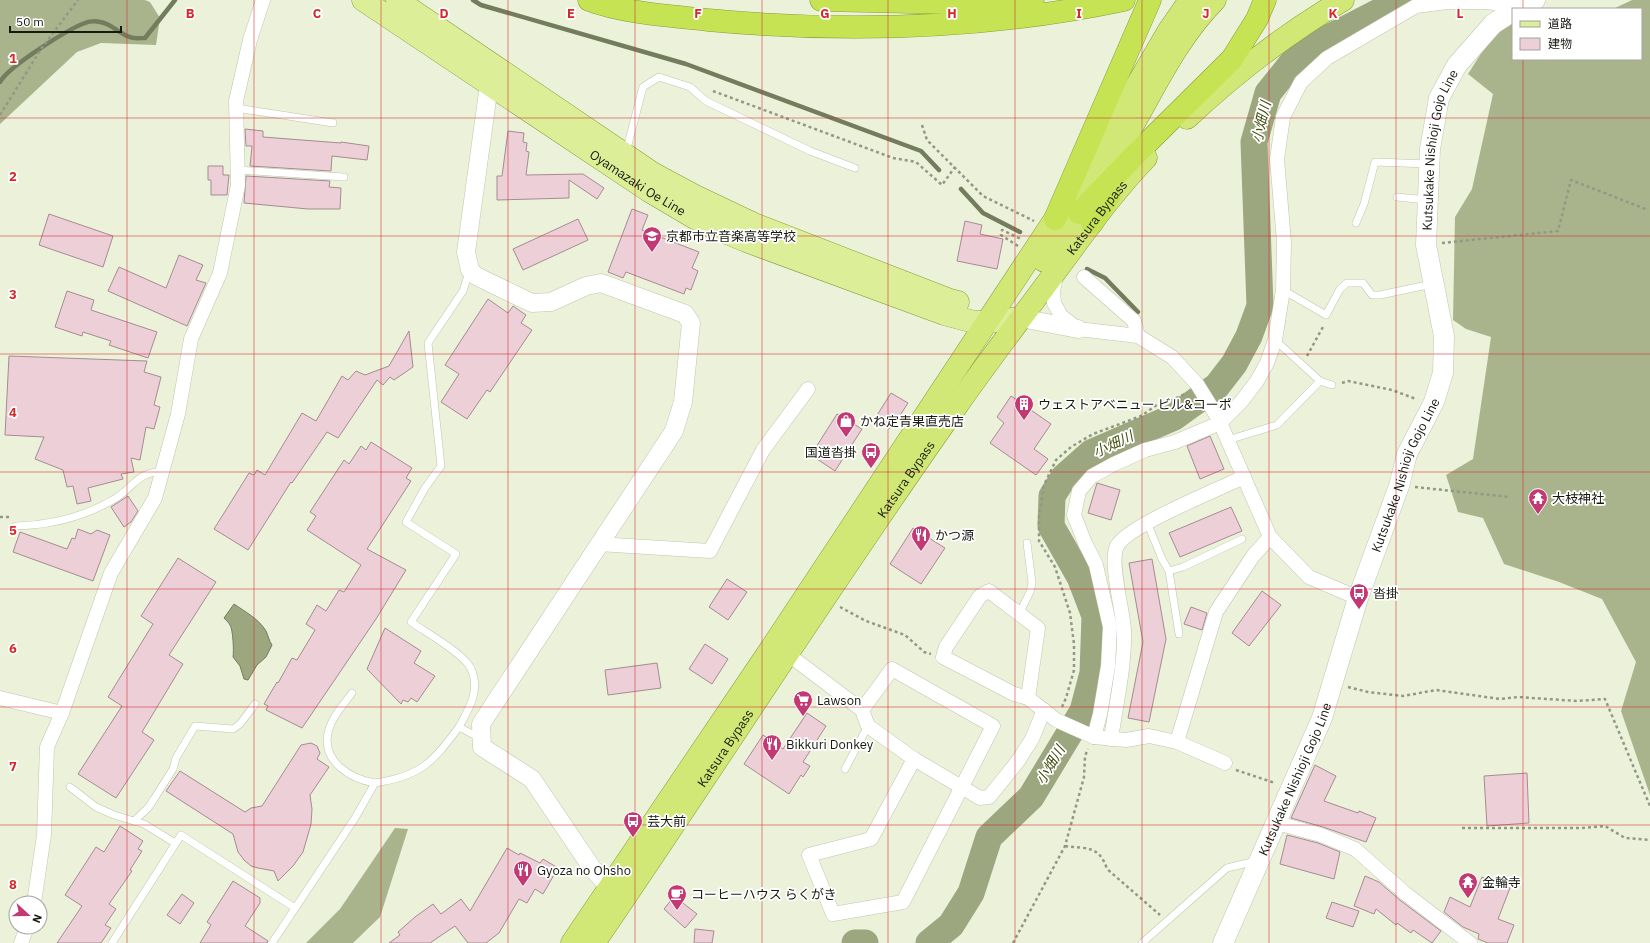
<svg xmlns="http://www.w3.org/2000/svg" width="1650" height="943" viewBox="0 0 1650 943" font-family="'IBM Plex Sans','Noto Sans JP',sans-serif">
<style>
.forest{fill:#aab48c}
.water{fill:#9ca67f;stroke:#747c5e}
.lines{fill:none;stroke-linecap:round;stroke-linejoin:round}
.stream{stroke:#747c5e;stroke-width:4.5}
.river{stroke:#9ca67f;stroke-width:27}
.building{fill:#eccfd7;stroke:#a68b93}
.service-casing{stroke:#bfc6ad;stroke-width:8}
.minor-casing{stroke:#bfc6ad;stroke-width:15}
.tertiary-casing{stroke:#bfc6ad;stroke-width:19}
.secondary-casing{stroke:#bfc6ad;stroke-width:21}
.primary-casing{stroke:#899c3c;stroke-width:23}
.trunk-casing{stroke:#899c3c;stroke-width:23}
.motorway-casing{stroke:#899c3c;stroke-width:23}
.path{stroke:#939886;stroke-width:2.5;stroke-dasharray:3 3;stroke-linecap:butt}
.service{stroke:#fff;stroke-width:7}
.minor{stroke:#fff;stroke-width:14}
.tertiary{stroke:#fff;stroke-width:18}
.secondary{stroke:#fff;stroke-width:20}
.primary{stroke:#ddee98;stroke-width:22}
.trunk{stroke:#d2e876;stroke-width:22}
.motorway{stroke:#c6e353;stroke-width:22}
.grid{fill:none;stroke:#d62828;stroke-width:1;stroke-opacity:0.55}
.labels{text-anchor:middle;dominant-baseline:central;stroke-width:3.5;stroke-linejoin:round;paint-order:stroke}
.street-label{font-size:13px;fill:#171910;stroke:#fff}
.poi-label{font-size:13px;fill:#171910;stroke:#fff;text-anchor:start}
.water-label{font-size:14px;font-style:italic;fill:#414d0d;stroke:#fff}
.grid-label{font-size:13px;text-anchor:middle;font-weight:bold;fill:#d62828;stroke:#fff;stroke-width:3.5;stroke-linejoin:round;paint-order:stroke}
</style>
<rect width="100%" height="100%" fill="#ebf2d9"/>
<g class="forest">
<path d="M0,0H145L150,2L160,18L156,45L101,43L77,52L0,124Z"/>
<path d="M1632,0H1650V795L1621,711L1636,662L1602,599L1559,582L1504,564L1483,518L1458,512L1446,475L1473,459L1491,337L1466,329L1453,320L1455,217L1472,189L1493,94L1468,74L1496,30L1513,19V59H1641V9H1613Z"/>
<path d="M395,828L408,829L380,917L353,943H306L340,909Z"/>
</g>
<path class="water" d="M234,604C244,611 259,619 266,631C268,635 269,641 272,645L266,657L257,665L248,680L244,679L240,666L233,657C234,652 233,629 230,625C229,623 226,620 224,618Z"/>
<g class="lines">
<g class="stream">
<path d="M473,0L481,5L686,64L921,151L939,170"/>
<path d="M0,82C8,67 68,29 85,23C89,21 96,21 100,22C111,23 119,34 130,37C134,39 140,38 145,38L175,0"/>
<path d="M961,189L983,213L1020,232"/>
<path d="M1087,269L1105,278L1138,312"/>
</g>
<g class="river">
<path d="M855,943H865"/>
<path d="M929,943L951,925L971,893L989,837L1031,797L1083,711L1093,673L1095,616L1080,577L1051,526L1052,496L1064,477L1091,453L1174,417L1217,386L1234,364L1249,336L1260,306L1254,142L1268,93L1292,63L1311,47L1402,0"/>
</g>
</g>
<g class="building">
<path d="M245,129L263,131V137L341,143V142L369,146L367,160L332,156L331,171L250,166L252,146H246Z"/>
<path d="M508,131L524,133L523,142L527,143L526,151L529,152L526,175L583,174L604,188L597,199L569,180V198L497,200V176H502Z"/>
<path d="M208,166H223V175H229L227,195H211V180H208Z"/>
<path d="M246,176L330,181L329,187L341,188L340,209H308L244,203Z"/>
<path d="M632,209L648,215L642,230L699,252L692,268L698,271L691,290L686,288L684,294L626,272L623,278L608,272Z"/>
<path d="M49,214L113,236L103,267L39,245Z"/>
<path d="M578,219L588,240L523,270L513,249Z"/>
<path d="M965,221L982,225L980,234L1003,239L997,269L957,261Z"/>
<path d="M179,255L203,265L196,280L206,283L187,326L108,291L119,267L166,288Z"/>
<path d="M67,291L94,300L91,310L157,332L148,358L109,345L111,341L83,332L82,336L55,327Z"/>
<path d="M488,299L508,313L513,306L526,315L521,323L532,330L490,392L487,390L467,419L441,402L459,374L445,365Z"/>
<path d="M409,331L413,367L394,380L390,377L383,385L377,380L338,438L327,432L292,483L291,482L248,550L214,529L249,473L254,475L257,470L265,475L302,413L316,421L342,376L348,380L356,371L365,375L389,366Z"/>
<path d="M9,356L147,361L144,372L161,377L154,405L160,407L154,429L146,427L140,460L131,458L134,472L121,474L123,479L88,488L91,501L77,504L73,486L67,487L63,470L35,459L44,437L5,435Z"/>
<path d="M891,393L908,403L899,417L896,418L889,429L874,420Z"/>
<path d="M1011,396L1051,424L1034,449L1048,459L1036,475L990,443L1004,423L997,417Z"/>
<path d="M837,414L862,429L835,471L811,455Z"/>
<path d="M1210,436L1224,469L1200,479L1187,446Z"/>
<path d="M371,442L412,468L406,478L411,481L367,549L406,570L376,619L302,728L266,710L268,706L264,704L277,682L278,683L292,658L297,660L315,630L306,624L317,605L326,611L339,590L344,592L361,565L307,530L316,516L310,512L344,460L349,464L361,446L366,450Z"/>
<path d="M1097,483L1120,490L1111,520L1088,513Z"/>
<path d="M128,496L138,511L131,522L124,527L111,507Z"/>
<path d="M1231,507L1242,531L1180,557L1169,533Z"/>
<path d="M913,528L945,548L921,584L890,564Z"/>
<path d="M78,529L91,534L97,530L110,535L93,581L13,552L20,532L67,549L72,538L75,539Z"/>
<path d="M178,558L216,582L169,655L183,664L142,732L154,740L116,798L78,774L122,706L108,697L153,624L141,616Z"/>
<path d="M1152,559L1166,639L1149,722L1128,718L1143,642L1129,563Z"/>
<path d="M727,579L747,592L728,620L709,607Z"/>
<path d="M1262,591L1281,605L1249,646L1232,633Z"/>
<path d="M1191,607L1207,613L1202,630L1184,624Z"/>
<path d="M385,628L421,651L414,663L435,676L417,702L411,698L408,702L403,700L401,704L367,669Z"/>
<path d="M705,644L728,659L712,684L689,669Z"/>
<path d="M657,663L661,688L608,695L605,670Z"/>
<path d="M807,713L826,726L803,762L810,766L803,777L801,775L789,794L744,764L763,735L783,749Z"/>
<path d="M311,743L317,746L320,753L317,759L329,767L310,795L312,809L311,824L303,852L293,866L278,881L274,871L258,868L251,866L244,860L238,852L233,834L166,791L180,771L245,812L251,808L262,806L301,745Z"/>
<path d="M1315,765L1336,776L1324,801L1358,813L1359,811L1376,818L1366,842L1323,827L1291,818Z"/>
<path d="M1527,773L1529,823L1487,826L1484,776Z"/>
<path d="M120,826L143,841L138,849L142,851L130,870L132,871L109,904L116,909L105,925L111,928L101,943H57L82,906L65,895L96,847L104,852Z"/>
<path d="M1287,835L1318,843L1340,852L1334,879L1280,864Z"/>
<path d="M507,848L519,855L520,853L540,863L543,859L558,868L543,894L535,889L527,903L519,899L499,933L486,943H468L455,926L430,943H389L400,935L398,932L415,917L433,904L441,914L461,899L470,911Z"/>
<path d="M1365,876L1379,882L1401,901L1441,931L1432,943L1413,930L1411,933L1397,923L1396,925L1376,909L1374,914L1354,906Z"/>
<path d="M1482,877L1510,888L1498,919L1514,925L1507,943H1488L1478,939L1479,934L1463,927L1444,912L1450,897L1470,907Z"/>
<path d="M233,881L260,898V903L245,926L268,941L267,943H200L211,925L207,922Z"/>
<path d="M182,894L194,903L180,924L167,915Z"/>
<path d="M672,899L677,903L679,900L697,914L685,928L664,909Z"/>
<path d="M1332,902L1359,911L1353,927L1326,918Z"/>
<path d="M695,929L714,931L712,943H694Z"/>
</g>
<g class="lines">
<g class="service-casing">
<g id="service">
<path d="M236,108L333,123"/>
<path d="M626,152L643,87L659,77L690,87L706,101L810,151L855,168"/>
<path d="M237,170L344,177"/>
<path d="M1397,197L1427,200"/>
<path d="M1356,223L1364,204L1375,162L1429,164"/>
<path d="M1283,290L1326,315L1340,289L1347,283H1363L1372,295H1380L1432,284"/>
<path d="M1275,340L1320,381L1332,385"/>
<path d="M1228,440L1277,425L1320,381"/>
<path d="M1147,522L1162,559L1169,571L1179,634"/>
<path d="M16,526C52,525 85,517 116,498C136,485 135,474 162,471"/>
<path d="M1169,571L1183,567L1242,539"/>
<path d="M1019,614L1030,592L1032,583L1027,543"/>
<path d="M352,693C343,705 331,718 328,733C322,762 351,779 375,783"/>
<path d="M459,727C464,718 470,708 473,697C476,687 475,673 468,664C456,649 427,633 411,622L456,554L406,522L425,488L441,466L428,343L463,291L469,272"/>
<path d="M845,769L868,726"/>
<path d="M70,787L96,807L114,815L144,824L175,843"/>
<path d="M134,821L148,808L154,799L173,769L176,758L195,726L233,729L240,724L255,704"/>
<path d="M112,943L181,835L295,908"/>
<path d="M272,943L355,818L375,783C421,776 432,763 459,727L480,738"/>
<path d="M1142,943L1227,868L1256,861"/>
</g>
</g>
<g class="minor-casing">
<g id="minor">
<path d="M1056,275L1053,292L1054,303L1061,316L1078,329L1138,336L1172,357L1197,384L1218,418L1270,537L1309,577L1358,598"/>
<path d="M1084,277L1134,321L1138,336"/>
<path d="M598,544L710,551L763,450L808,389"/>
<path d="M781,649L862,710L868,726L914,759L980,798L989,797L1018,761L1032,739L1044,710"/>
<path d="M0,698L62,713"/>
<path d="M1028,698L1038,628L989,591L980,596L946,647L943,657L1014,694L1028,698L1056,720L1094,737L1126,740L1149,736L1177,742L1225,763"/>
<path d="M862,710L892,669L993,726L903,902L833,914L809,855L871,839L914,759"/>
<path d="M1094,737L1100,714L1108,666L1110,627L1096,565L1085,543L1074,515L1079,491L1092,476L1114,464L1145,450L1175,442L1220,423L1241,402L1257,381L1267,363L1275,340L1283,290L1284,242L1277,159L1283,117L1301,82L1327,58L1416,6L1447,2H1488L1519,7"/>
<path d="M1111,739C1116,704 1125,666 1124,630C1123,611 1109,561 1117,546C1127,526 1219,489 1244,477"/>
<path d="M1177,742L1216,612L1253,556L1270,537"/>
<path d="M1277,823L1321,835L1355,849L1406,894L1470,943"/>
<path d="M34,903L44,835L47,747L62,713L111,573L155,498L178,414L191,339L220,273L238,185L236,101L250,40L263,0"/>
<path d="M21,943L27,927"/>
</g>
</g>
<g class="tertiary-casing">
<g id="tertiary">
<path d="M497,75L489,85L466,252L470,270L476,276L532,303L551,302L586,286L601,283L685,314L691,323L683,402L674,431L481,724L482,747L532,779L592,868L610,888L621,895"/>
<path d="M1021,318L1078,329"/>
</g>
</g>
<g class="secondary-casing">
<g id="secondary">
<path d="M1515,9L1535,0"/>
<path id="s1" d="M1223,943L1322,718L1358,598L1399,486L1407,454L1434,402L1443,373L1444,336L1426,245L1430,149L1439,98L1457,65L1493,24L1513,11"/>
</g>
</g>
<g class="primary-casing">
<g id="primary">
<path id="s2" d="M363,0L649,191L705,224L746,241L944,314L974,322H986L1021,318"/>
<path d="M397,0L654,174L695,196L754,224L950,300L958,302"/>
</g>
</g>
<g class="trunk-casing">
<g id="trunk">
<path d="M1187,118C1234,74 1287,33 1343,0"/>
<path d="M1044,261C1075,219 1103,177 1129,132C1155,87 1178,37 1215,0"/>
<path d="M572,943L774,644L1055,219L1106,138L1169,30L1190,0"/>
<path id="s3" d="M594,943C716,765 831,583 956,407C988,361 1023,316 1056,271C1085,232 1113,192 1146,158"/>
</g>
</g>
<g class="motorway-casing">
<g id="motorway">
<path d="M589,0C623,13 671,16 708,20C846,33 987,29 1124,0"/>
<path d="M821,0L952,3L1033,0"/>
<path d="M1079,213L1135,155L1232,59L1257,19L1265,0"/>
<path d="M1055,219L1150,0"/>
<path d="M1092,223L1110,195"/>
</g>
</g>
<g class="path">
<path d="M713,91L893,158L916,162L942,185L955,167"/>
<path d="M0,115L41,49L78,0"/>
<path d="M922,125L927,140L983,196L1034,221"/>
<path d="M1442,243L1558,231L1571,180L1648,210"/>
<path d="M1018,246L1001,235L1002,230L1021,239"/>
<path d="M1307,356L1324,325"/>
<path d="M1342,383L1348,381L1392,390L1416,399"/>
<path d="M1415,487L1510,497"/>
<path d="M0,517H11"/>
<path d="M840,607L866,621L905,635L924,652L931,654"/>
<path d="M1348,687L1368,692L1403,696L1436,690L1500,699L1518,697L1577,701L1605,699L1650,806"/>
<path d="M1062,707L1066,698L1074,670V644L1070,613L1055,567L1039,541V517L1044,485L1056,460L1071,447L1093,434L1141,416L1158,404H1164L1187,393"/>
<path d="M1236,770L1275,783"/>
<path d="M1462,828H1581L1605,826L1625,838L1650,840"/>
<path d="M1065,846C1087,849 1099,845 1107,869L1160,915"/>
<path d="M1013,943L1065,846L1084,777L1085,756L1088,749"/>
</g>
<use href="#service" class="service"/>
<use href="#minor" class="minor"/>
<use href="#tertiary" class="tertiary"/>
<use href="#secondary" class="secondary"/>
<use href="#primary" class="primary"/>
<use href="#trunk" class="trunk"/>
<use href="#motorway" class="motorway"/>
</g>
<path class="grid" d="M127,0V943M254,0V943M381,0V943M508,0V943M635,0V943M762,0V943M888,0V943M1015,0V943M1142,0V943M1269,0V943M1396,0V943M1523,0V9M1523,59V943M0,118H1650M0,236H1650M0,354H1650M0,472H1650M0,589H1650M0,707H1650M0,825H1650"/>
<defs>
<g id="school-pin" transform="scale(1)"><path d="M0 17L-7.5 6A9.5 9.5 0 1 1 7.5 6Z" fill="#c23974" stroke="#fff"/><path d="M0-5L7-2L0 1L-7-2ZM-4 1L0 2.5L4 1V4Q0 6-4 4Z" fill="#fff"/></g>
<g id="building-pin" transform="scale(1)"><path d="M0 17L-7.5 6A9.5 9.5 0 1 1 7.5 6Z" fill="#c23974" stroke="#fff"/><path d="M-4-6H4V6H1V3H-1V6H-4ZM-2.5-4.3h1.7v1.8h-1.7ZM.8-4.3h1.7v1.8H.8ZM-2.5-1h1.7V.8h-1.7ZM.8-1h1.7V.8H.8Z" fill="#fff"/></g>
<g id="shop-pin" transform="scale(1)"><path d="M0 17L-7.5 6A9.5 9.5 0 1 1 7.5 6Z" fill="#c23974" stroke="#fff"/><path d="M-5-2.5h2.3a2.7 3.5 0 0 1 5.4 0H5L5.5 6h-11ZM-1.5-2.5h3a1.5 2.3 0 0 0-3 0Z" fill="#fff"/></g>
<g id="bus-pin" transform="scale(1)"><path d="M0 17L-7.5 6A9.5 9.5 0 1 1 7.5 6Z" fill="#c23974" stroke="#fff"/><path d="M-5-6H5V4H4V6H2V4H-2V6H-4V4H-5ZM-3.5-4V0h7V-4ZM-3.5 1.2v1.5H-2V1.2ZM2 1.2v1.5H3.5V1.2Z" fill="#fff"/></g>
<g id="temple-pin" transform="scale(1)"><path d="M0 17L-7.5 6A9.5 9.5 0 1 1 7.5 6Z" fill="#c23974" stroke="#fff"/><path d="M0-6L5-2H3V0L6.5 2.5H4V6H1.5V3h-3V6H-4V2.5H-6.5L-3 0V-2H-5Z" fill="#fff"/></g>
<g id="restaurant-pin" transform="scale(1)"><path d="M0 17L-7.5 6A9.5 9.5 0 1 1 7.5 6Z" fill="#c23974" stroke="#fff"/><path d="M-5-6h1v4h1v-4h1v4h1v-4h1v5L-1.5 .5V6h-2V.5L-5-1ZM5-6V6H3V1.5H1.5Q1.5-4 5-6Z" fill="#fff"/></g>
<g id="supermarket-pin" transform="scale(1)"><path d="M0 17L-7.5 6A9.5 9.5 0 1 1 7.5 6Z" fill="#c23974" stroke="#fff"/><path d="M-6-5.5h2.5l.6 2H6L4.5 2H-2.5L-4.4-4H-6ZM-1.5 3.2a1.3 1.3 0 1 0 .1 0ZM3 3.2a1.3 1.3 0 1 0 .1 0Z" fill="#fff"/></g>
<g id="cafe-pin" transform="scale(1)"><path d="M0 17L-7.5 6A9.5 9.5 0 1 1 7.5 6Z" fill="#c23974" stroke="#fff"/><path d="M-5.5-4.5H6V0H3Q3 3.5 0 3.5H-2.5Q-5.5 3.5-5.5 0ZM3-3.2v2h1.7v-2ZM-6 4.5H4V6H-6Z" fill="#fff"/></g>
</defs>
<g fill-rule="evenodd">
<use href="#school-pin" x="652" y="236"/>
<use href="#building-pin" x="1024" y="404"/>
<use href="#shop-pin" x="846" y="421"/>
<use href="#bus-pin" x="871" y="452"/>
<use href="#temple-pin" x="1538" y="498"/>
<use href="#restaurant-pin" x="921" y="535"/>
<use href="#bus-pin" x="1359" y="593"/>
<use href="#supermarket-pin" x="803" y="700"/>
<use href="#restaurant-pin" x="772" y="744"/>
<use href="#bus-pin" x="633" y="821"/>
<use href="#restaurant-pin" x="523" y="870"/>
<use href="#temple-pin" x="1468" y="882"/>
<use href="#cafe-pin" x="677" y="894"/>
</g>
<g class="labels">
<g class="street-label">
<text stroke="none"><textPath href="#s1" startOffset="839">Kutsukake Nishioji Gojo Line</textPath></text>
<text stroke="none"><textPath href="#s2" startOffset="330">Oyamazaki Oe Line</textPath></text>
<text stroke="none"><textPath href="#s3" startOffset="883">Katsura Bypass</textPath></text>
<text stroke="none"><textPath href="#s1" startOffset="503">Kutsukake Nishioji Gojo Line</textPath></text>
<text stroke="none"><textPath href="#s3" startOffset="559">Katsura Bypass</textPath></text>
<text stroke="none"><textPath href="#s3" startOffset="235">Katsura Bypass</textPath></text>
<text stroke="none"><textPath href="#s1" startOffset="179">Kutsukake Nishioji Gojo Line</textPath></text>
</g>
<g class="poi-label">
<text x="666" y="236">京都市立音楽高等学校</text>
<text x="1038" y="404">ウェストアベニュー ビル&amp;コーポ</text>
<text x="860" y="421">かね定青果直売店</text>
<text x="857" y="452" text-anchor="end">国道沓掛</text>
<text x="1552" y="498">大枝神社</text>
<text x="935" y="535">かつ源</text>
<text x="1373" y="593">沓掛</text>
<text x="817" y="700">Lawson</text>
<text x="786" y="744">Bikkuri Donkey</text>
<text x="647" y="821">芸大前</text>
<text x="537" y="870">Gyoza no Ohsho</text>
<text x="1482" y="882">金輪寺</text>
<text x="691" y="894">コーヒーハウス らくがき</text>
</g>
<g class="water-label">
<text transform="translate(1261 122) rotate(-77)">小畑川</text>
<text transform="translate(1113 444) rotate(-25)">小畑川</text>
<text transform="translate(1050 765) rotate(-59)">小畑川</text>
</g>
</g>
<g class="grid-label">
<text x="190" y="18">B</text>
<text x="317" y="18">C</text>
<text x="444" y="18">D</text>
<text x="571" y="18">E</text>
<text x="698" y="18">F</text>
<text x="825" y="18">G</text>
<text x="952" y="18">H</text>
<text x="1079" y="18">I</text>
<text x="1206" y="18">J</text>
<text x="1333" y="18">K</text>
<text x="1460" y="18">L</text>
<text x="13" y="63">1</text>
<text x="13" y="181">2</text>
<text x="13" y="299">3</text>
<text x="13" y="417">4</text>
<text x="13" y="535">5</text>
<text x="13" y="653">6</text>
<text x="13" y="771">7</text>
<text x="13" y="889">8</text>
</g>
<rect x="1512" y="8" width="130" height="52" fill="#ffffff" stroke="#a2a39f"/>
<rect x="1520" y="21" width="20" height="6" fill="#ddee98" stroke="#a2a39f"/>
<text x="1548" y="28" font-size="12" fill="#171910">道路</text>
<rect x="1520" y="38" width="20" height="12" fill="#eccfd7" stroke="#a2a39f"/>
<text x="1548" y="48" font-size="12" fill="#171910">建物</text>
<g transform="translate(28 915) rotate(111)"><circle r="19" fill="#ffffff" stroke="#a2a39f"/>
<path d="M0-3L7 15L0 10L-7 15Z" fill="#c23974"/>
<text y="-6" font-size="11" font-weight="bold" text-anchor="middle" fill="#171910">N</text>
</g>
<path d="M10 26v6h111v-6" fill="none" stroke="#171910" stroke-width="2"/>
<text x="16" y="26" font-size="12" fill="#171910" stroke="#ffffff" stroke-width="3" paint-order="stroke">50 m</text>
</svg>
